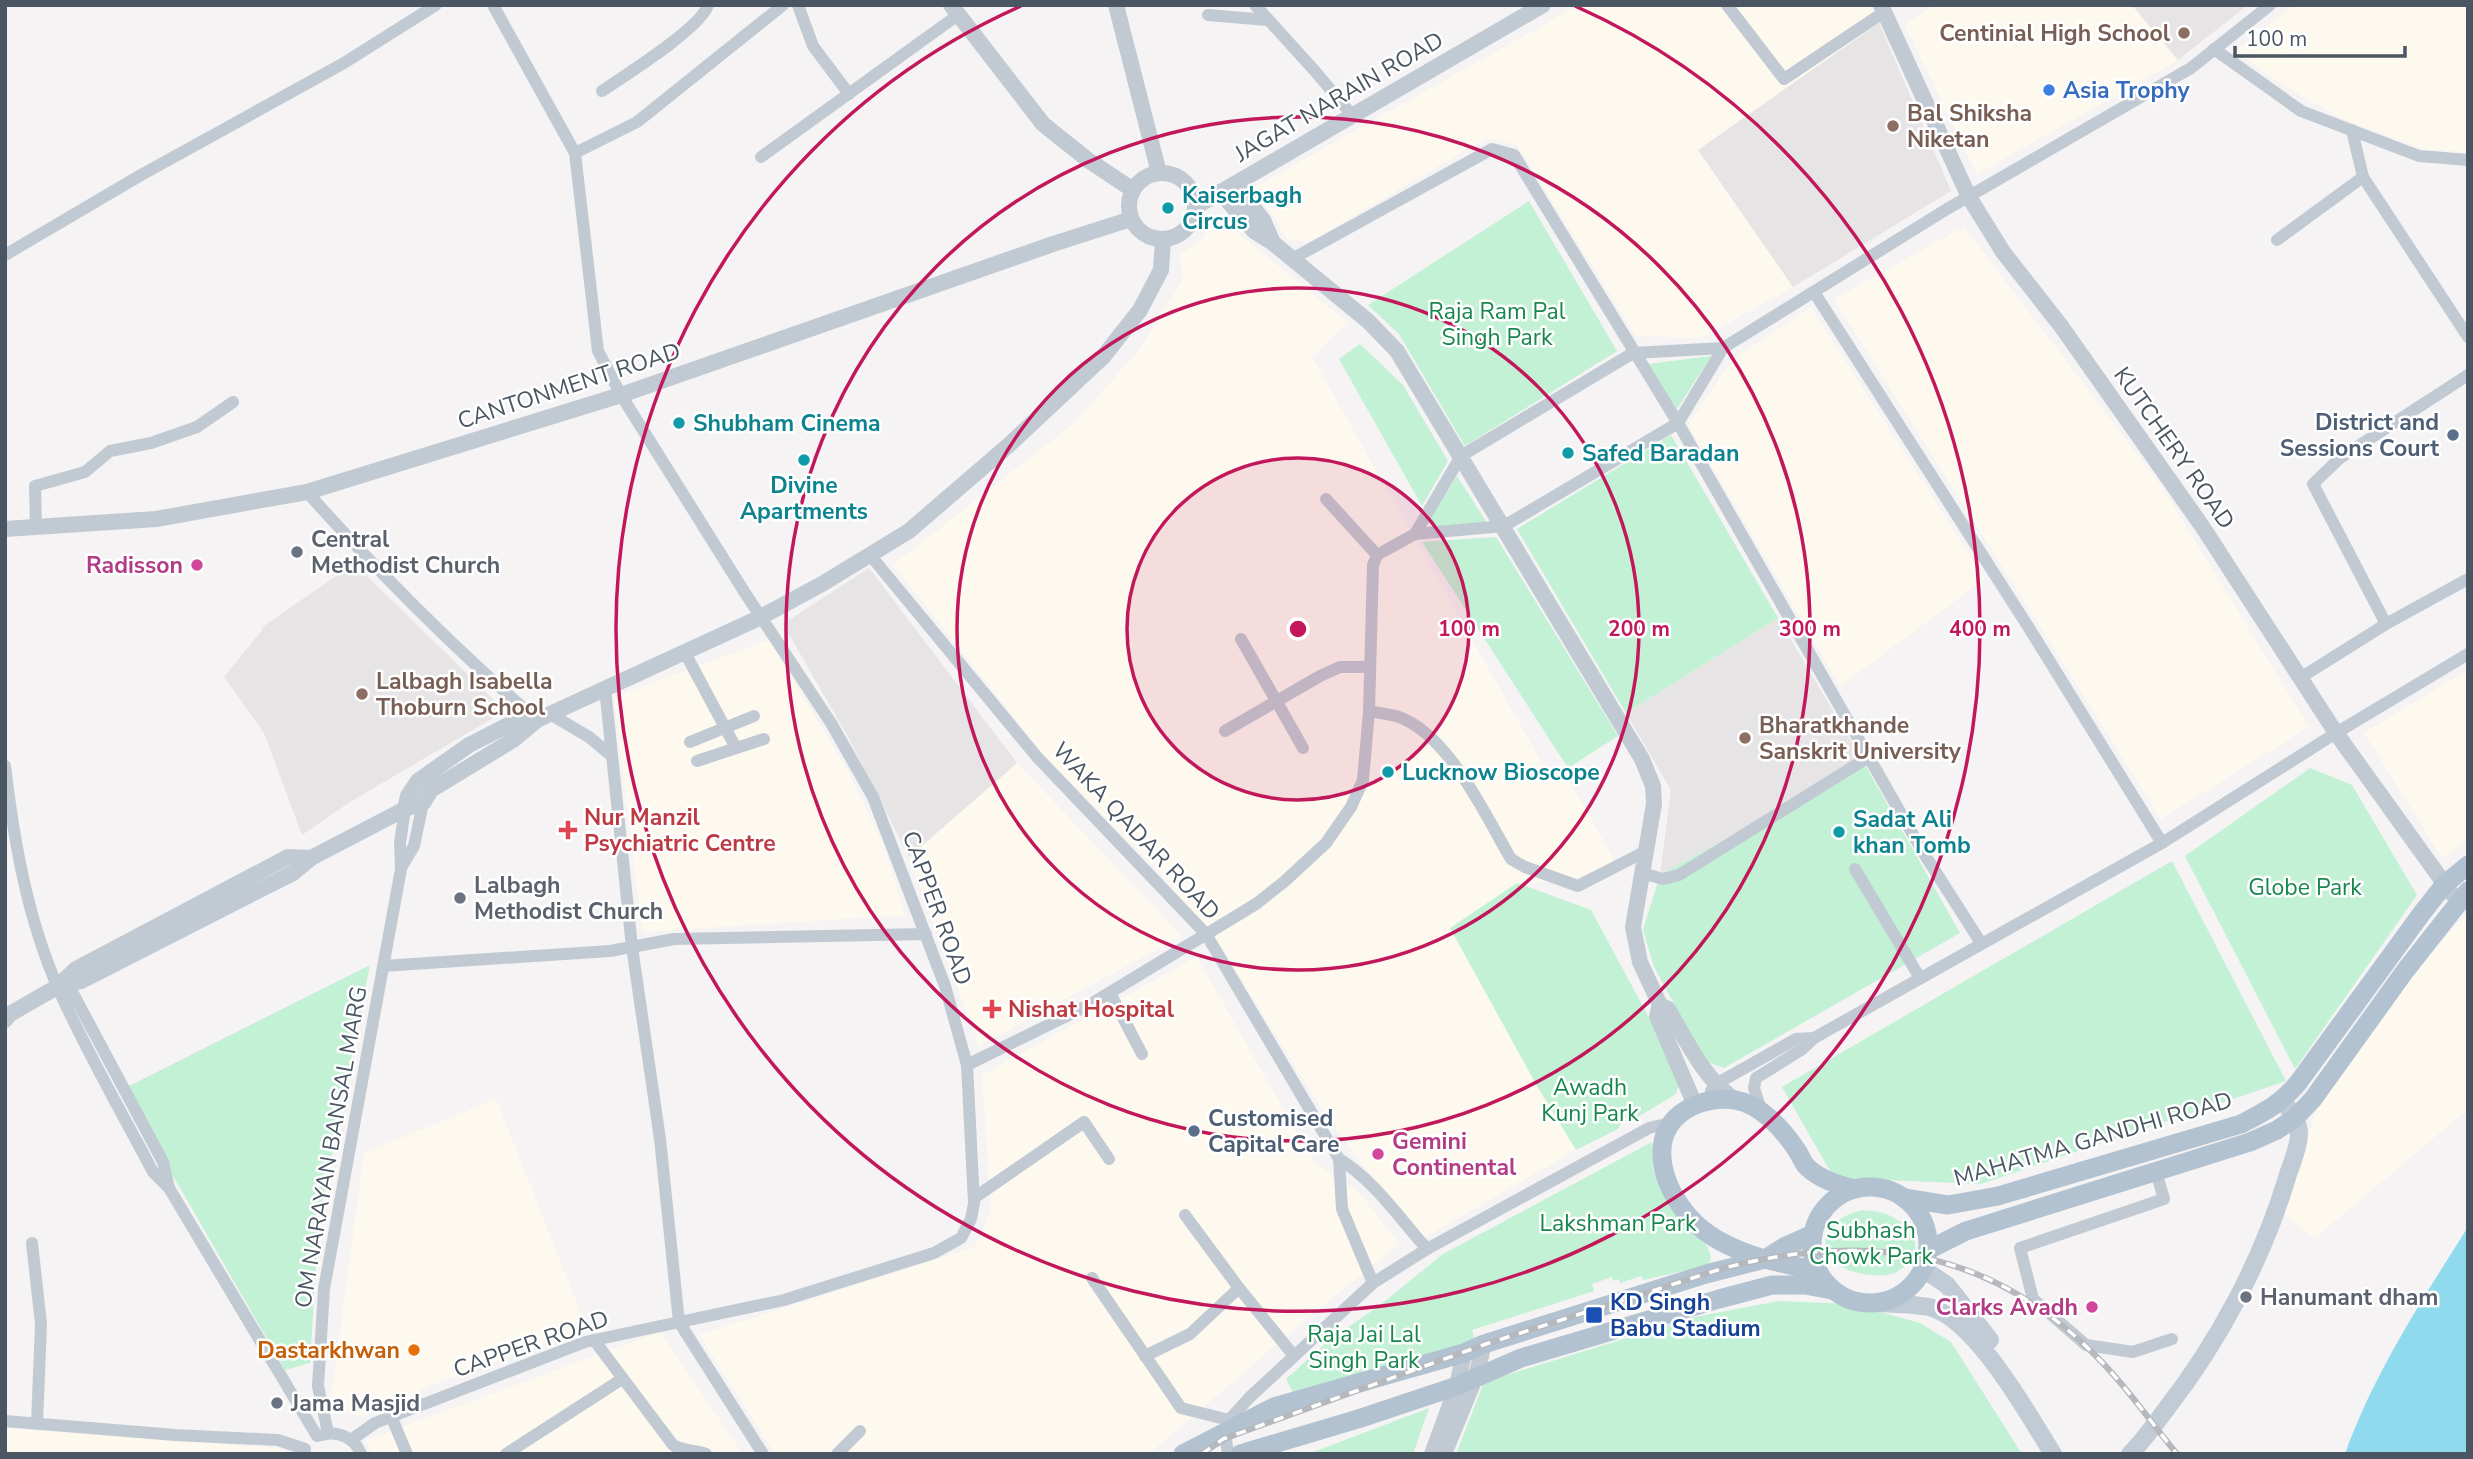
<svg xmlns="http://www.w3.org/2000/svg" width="2473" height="1459" viewBox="0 0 2473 1459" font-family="'Nunito Sans',sans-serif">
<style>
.commercial{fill:#fdf9ef}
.education{fill:#e6e4e5}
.green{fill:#c3f1d5}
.water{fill:#90daee}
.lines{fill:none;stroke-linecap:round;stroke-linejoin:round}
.minor{stroke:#c1cad2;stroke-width:12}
.tertiary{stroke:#c1cad2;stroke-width:16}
.secondary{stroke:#c1cbd6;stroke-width:18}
.primary{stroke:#b3c2d1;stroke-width:19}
.rail-casing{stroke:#b5b8bd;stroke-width:6}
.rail{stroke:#fff;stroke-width:3.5;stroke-dasharray:10;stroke-linecap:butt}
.ring{fill:none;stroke:#c2185b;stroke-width:3.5}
.education-dot{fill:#8d6e63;stroke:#fff;stroke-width:2.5}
.shop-dot{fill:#3f7fe0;stroke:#fff;stroke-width:2.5}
.culture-dot{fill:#0f9aa8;stroke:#fff;stroke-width:2.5}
.service-dot{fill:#5c6f8a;stroke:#fff;stroke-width:2.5}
.worship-dot{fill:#6b7280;stroke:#fff;stroke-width:2.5}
.hotel-dot{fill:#d1479c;stroke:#fff;stroke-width:2.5}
.health-dot{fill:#e0444e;stroke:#fff;stroke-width:2.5}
.transit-dot{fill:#1a4fb4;stroke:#fff;stroke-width:2.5}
.food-dot{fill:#e8710a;stroke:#fff;stroke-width:2.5}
.labels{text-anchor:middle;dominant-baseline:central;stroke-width:5;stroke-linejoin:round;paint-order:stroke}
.education-label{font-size:23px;font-weight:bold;fill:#785e54;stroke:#fff;text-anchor:start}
.shop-label{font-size:23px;font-weight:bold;fill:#366cbe;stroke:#fff;text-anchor:start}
.street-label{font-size:23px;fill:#4a5661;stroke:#fff}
.culture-label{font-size:23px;font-weight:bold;fill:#0d838f;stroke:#fff;text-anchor:start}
.park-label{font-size:23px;fill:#17864f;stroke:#fff}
.service-label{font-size:23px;font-weight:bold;fill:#4e5e75;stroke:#fff;text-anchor:end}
.worship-label{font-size:23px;font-weight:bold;fill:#5b616d;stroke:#fff;text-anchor:start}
.hotel-label{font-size:23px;font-weight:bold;fill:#b23c85;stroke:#fff;text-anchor:end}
.health-label{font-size:23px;font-weight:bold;fill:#be3a42;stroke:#fff;text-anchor:start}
.transit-label{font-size:23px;font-weight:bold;fill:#164399;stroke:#fff;text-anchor:start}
.food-label{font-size:23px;font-weight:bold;fill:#c56008;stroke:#fff;text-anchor:end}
.centre{fill:#c2185b;stroke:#fff;stroke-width:3.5}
.ring-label{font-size:21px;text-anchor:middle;font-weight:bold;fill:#c2185b;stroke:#fff;stroke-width:5;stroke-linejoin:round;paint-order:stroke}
</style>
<rect width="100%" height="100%" fill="#f5f3f3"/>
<g class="commercial">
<path d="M1579,5H1871L1879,23L1698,150L1793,287L1701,338L1636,336L1517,145L1486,138L1311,241L1287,240L1255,187Z"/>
<path d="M1933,5H2132L2178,60L1977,174L1905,25Z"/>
<path d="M2294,5H2468V152L2424,149L2343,119L2281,84L2235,51Z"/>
<path d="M1215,214L1347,322L1312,357L1550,777L1569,780L1615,861L1567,882L1517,883L1537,1086L1576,1150L1420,1240L1322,1110L1219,943L1159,872L1043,754L893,565L1073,424L1139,350L1182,281L1180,255L1202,241Z"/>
<path d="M1964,227L2160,484L2309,727L2161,819L1834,299Z"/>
<path d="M1811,307L1985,579L1840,686L1688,425L1732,360Z"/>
<path d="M769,640L848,771L883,844L905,915L642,932L614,697Z"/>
<path d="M2468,670V840L2442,858L2364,733Z"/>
<path d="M1017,763L1182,936L979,1046L909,857Z"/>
<path d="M2468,913V1109L2315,1238L2283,1214L2321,1096L2405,978Z"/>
<path d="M1197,957L1314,1163L1358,1191L1399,1244L1310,1316L1149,1454H775L699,1335L975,1247L991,1210L982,1075Z"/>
<path d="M496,1099L587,1329L432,1385L362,1417L330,1406L364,1153Z"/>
<path d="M660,1332L743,1454H371L366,1440Z"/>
<path d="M5,1428L276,1448L288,1452L289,1454H5Z"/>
</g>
<g class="education">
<path d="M2132,5H2248L2178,60Z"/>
<path d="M1879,23L1951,191L1793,287L1698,150Z"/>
<path d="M359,560L368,577L505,711L350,802L302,835L264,733L224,677L263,629L261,628Z"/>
<path d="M869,568L1017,763L909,857L847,735L783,624Z"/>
<path d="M1778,618L1864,763L1660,875L1671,790L1626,713Z"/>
</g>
<g class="green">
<path d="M1529,201L1617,351L1465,446L1399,334L1368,305Z"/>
<path d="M1360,344L1403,385L1448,461L1422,506L1339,359Z"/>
<path d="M1711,356L1677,409L1648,364Z"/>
<path d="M1671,435L1778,618L1626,713L1517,529Z"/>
<path d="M1457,476L1487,523L1437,528L1430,518Z"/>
<path d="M1496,537L1618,736L1568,768L1422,542Z"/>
<path d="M1864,763L1960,933L1724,1068L1705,1061L1654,967L1643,930L1660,875Z"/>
<path d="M2310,768L2352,785L2417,895L2295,1069L2185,856Z"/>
<path d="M2172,861L2286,1081L1981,1184L1834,1178L1782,1087Z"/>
<path d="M1517,883L1591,910L1681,1077L1676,1094L1638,1117H1625L1618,1129L1576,1150L1537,1086L1450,928Z"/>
<path d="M370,965L319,1220L310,1363L285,1370L123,1089Z"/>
<path d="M1652,1142L1653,1169L1680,1223L1706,1244L1711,1256L1710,1262L1706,1266L1643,1280L1641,1276L1620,1283L1619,1279L1613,1281L1612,1277L1592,1284L1594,1291L1472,1330L1475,1341L1293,1393L1286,1379L1328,1341L1379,1306L1443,1254Z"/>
<path d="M1863,1210C1874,1211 1885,1212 1894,1218C1919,1231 1924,1256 1898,1271C1890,1276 1881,1276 1872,1275C1818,1272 1806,1223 1863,1210Z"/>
<path d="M1779,1301L1851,1304L1920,1323L1951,1342L2022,1454H1456L1484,1382L1695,1317Z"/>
<path d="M1429,1408L1413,1454H1308Z"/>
</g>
<path class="water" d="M2468,1227V1454H2345C2374,1373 2422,1300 2468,1227Z"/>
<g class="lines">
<g class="minor">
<path d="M798,5L813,46L849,94"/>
<path d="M1255,5L1314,70L1352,115"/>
<path d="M1727,5L1784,79L1884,12"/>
<path d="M1208,15L1267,20"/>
<path d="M2214,49L2301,111L2419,156L2468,160"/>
<path d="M602,91C624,76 701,28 708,5"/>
<path d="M2352,130L2363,177L2468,337"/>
<path d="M575,153L637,122L783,5"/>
<path d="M761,157L958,15"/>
<path d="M2277,240L2363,177"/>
<path d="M5,255L141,175L344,63L436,5"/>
<path d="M1292,259L1492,149L1514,155L1678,423L1923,852L1981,943"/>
<path d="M1814,292L2029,628L2162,843"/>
<path d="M307,492C379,573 455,649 537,720"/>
<path d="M1326,499L1377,555"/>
<path d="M36,527L35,486L85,472L110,451L151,443L197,427L233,402"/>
<path d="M1415,534L1461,456L1633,353L1723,348"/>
<path d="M870,555L1037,757L1206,934L1339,1159C1374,1180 1400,1219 1427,1249"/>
<path d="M2386,624L2313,484L2340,458L2468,375"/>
<path d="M1241,639L1303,748"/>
<path d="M684,651L736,748"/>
<path d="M2300,678L2386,624L2468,579"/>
<path d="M605,688L632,947L660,1139L679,1322L763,1454"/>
<path d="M1369,711C1378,713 1388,714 1396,716C1448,732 1485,815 1511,859L1525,867L1578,886L1648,850"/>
<path d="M550,714L589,737L612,756"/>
<path d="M1225,731L1320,676L1340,667H1370"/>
<path d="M690,742L754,716"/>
<path d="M697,761L764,739"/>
<path d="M5,766C14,841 27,917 58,988C86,1051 121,1111 153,1172L169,1188L317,1436"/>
<path d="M401,868L414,846L423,803"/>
<path d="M1855,869L1920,978"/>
<path d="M1642,873L1663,879L1679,875L1869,757"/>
<path d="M383,966L610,951L674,939L926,934"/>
<path d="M68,984L163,1162L169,1188"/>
<path d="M1110,993L1142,1054"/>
<path d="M967,1065L1091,1004L1256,904L1285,881L1326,843L1351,807L1363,780L1369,711L1373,565L1377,555L1415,534L1504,526L1678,423L1723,348L1947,209L2191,68L2270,5"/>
<path d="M1711,1091L1716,1084L1796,1039L1814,1038"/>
<path d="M1761,1110L1754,1088L1756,1078L1801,1050L1814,1038L2162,843L2336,733L2468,654"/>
<path d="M1339,1159L1342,1209L1373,1283"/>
<path d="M2156,1172L2164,1199L2020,1248L2033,1299L2086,1345L2133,1352L2172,1339"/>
<path d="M974,1198L1084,1122L1109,1159"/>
<path d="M32,1243L41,1324L37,1423"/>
<path d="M1092,1278L1181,1408L1229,1420"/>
<path d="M1239,1288L1294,1356"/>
<path d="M594,1340L673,1445C683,1451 695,1450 706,1454"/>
<path d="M1145,1356L1190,1334L1239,1288L1185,1215"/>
<path d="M391,1416L407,1454"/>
<path d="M5,1421L175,1435L278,1440L305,1449"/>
<path d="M328,1433L318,1386L324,1289L401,869L400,843L405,809"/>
<path d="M322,1435C338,1430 355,1438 361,1454"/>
<path d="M351,1440L375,1423L585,1342L784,1300L934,1253L961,1238L971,1219L974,1203L967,1065L945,986L873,797L831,723L745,593L621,395L598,351L575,153L493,5"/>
<path d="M506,1454L622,1379"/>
<path d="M837,1454L860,1431"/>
<path d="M1228,1454L1225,1432L1229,1420L1250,1397L1373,1283L1427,1249L1649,1128L1670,1123"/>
</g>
<g class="tertiary">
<path d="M951,5L1043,124L1088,160L1133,190"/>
<path d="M1116,5L1159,173"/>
<path d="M1881,5L1969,197L2003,252L2061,326L2202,526L2336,733L2451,893"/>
<circle cx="1162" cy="206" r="33"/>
<path d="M1235,184L1263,220L1273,243"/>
<path d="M1220,192L1254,231L1273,243L1368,321L1397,351L1642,759L1653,786L1654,804L1633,927L1640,962L1660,1005L1668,1009C1687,1041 1704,1080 1736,1100"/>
<path d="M1195,207L1543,5"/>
<path d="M5,529L156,519L307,492L621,395L1053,244L1131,219"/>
<path d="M405,809L408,796L418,781L469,745L510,724L535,721"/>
<path d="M57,987L81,981L293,873L311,858L405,809L423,803L431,790L513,740L537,720L761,617L822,584L909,531L1010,444L1103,357L1140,310L1161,270L1163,240"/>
<path d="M1660,1005L1657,1016L1695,1105"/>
<path d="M5,1020L10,1014L57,987L76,969L288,857L311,858"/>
<path d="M1432,1454L1457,1386L1464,1353"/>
<path d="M1444,1454L1476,1376L1484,1344"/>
</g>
<g class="secondary">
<path d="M1923,1269L1947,1285L1990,1340"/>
<path d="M1880,1303C1896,1304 1914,1304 1929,1307C1975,1318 2028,1414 2053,1454"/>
<path d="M2130,1454C2144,1440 2155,1424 2167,1408C2219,1341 2261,1262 2286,1181C2290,1166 2299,1149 2299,1134C2299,1121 2290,1111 2283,1101"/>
</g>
<g class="primary">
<circle cx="1870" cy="1245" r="58"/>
<path d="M1904,1198L1948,1205L1998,1196L2241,1124C2266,1111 2279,1105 2298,1083L2422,913L2444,885L2468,865"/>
<path d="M1928,1250L1966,1231L2250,1142L2277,1130L2295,1118L2313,1099L2405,971L2468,891"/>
<path d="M1818,1271C1779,1263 1735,1255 1703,1230C1665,1200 1638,1132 1693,1106C1706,1100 1720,1098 1735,1100C1760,1104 1782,1128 1796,1149C1800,1154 1802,1162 1807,1167C1821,1180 1836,1184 1855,1189"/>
<path d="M1183,1454L1274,1407L1464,1353L1484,1344L1706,1274L1765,1259L1784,1247L1813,1234"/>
<path d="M1240,1454L1358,1419L1457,1386L1521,1358L1719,1299L1772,1285H1805L1832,1290"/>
</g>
<g class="rail-casing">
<path id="rail" d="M1202,1454L1223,1439L1486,1344L1724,1268C1865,1232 1985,1247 2092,1352C2123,1382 2150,1421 2177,1454"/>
</g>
<use href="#rail" class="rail"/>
</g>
<circle cx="1298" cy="629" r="171" fill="#c2185b" fill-opacity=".12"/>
<g class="ring">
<circle cx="1298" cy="629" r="171"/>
<circle cx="1298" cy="629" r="341"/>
<circle cx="1298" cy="629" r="512"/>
<path d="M1575 6A682 682 0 1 1 1021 6"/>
</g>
<g class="education-dot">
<circle cx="2184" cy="33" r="7"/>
<circle cx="1893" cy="126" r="7"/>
<circle cx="362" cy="694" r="7"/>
<circle cx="1745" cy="738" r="7"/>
</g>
<circle class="shop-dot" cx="2049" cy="90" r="7"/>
<g class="culture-dot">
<circle cx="1168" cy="208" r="7"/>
<circle cx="679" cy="423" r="7"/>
<circle cx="1568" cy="453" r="7"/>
<circle cx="804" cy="460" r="7"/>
<circle cx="1388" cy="772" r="7"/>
<circle cx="1839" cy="832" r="7"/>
</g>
<g class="service-dot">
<circle cx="2453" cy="435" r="7"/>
<circle cx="1194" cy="1131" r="7"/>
</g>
<g class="worship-dot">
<circle cx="297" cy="552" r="7"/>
<circle cx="460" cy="898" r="7"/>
<circle cx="2246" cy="1297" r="7"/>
<circle cx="277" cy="1403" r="7"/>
</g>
<g class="hotel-dot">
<circle cx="197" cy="565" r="7"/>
<circle cx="1378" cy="1154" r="7"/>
<circle cx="2092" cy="1307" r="7"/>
</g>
<g class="health-dot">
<path d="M564.5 819.5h7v7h7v7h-7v7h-7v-7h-7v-7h7z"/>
<path d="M988.5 998.5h7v7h7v7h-7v7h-7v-7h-7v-7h7z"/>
</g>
<rect class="transit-dot" x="1585" y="1306" width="18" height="18" rx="3.5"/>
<circle class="food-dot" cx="414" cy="1350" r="7"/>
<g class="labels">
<g class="education-label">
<text x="2170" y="33" text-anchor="end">Centinial High School</text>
<text x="1907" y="113">Bal Shiksha<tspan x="1907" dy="26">Niketan</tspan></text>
<text x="376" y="681">Lalbagh Isabella<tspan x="376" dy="26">Thoburn School</tspan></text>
<text x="1759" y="725">Bharatkhande<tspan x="1759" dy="26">Sanskrit University</tspan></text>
</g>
<g class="shop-label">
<text x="2063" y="90">Asia Trophy</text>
</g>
<g class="street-label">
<text transform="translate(1339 97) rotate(-30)">JAGAT NARAIN ROAD</text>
<text transform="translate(569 386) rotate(-18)">CANTONMENT ROAD</text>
<text transform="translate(2174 448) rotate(55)">KUTCHERY ROAD</text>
<text transform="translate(1136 831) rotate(47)">WAKA QADAR ROAD</text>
<text transform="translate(937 908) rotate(70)">CAPPER ROAD</text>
<text transform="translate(2093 1139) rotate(-16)">MAHATMA GANDHI ROAD</text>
<text transform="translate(331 1147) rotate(-80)">OM NARAYAN BANSAL MARG</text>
<text transform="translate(531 1344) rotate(-19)">CAPPER ROAD</text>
</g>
<g class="culture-label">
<text x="1182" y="195">Kaiserbagh<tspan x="1182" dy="26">Circus</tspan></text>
<text x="693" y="423">Shubham Cinema</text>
<text x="1582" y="453">Safed Baradan</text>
<text x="804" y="485" text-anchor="middle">Divine<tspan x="804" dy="26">Apartments</tspan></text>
<text x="1402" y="772">Lucknow Bioscope</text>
<text x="1853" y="819">Sadat Ali<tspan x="1853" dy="26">khan Tomb</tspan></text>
</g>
<g class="park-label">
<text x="1497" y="311">Raja Ram Pal<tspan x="1497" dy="26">Singh Park</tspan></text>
<text x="2305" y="887">Globe Park</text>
<text x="1590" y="1087">Awadh<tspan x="1590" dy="26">Kunj Park</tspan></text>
<text x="1618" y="1223">Lakshman Park</text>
<text x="1871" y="1230">Subhash<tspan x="1871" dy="26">Chowk Park</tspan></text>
<text x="1364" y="1334">Raja Jai Lal<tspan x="1364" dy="26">Singh Park</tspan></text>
</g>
<g class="service-label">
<text x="2439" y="422">District and<tspan x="2439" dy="26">Sessions Court</tspan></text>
<text x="1208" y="1118" text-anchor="start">Customised<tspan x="1208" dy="26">Capital Care</tspan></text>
</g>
<g class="worship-label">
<text x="311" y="539">Central<tspan x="311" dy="26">Methodist Church</tspan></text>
<text x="474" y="885">Lalbagh<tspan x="474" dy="26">Methodist Church</tspan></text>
<text x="2260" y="1297">Hanumant dham</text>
<text x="291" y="1403">Jama Masjid</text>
</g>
<g class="hotel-label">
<text x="183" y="565">Radisson</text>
<text x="1392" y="1141" text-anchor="start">Gemini<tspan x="1392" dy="26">Continental</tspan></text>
<text x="2078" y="1307">Clarks Avadh</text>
</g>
<g class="health-label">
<text x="584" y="817">Nur Manzil<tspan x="584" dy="26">Psychiatric Centre</tspan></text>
<text x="1008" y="1009">Nishat Hospital</text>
</g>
<g class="transit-label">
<text x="1610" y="1302">KD Singh<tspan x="1610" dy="26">Babu Stadium</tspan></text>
</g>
<g class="food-label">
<text x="400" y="1350">Dastarkhwan</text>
</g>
</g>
<circle cx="1298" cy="629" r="10" class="centre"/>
<g class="ring-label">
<text x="1469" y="636">100 m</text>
<text x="1639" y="636">200 m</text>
<text x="1810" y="636">300 m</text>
<text x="1980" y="636">400 m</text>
</g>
<rect width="2473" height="1459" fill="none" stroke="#4a5661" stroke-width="14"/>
<path d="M2235 46v10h170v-10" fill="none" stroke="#4a5661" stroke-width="3.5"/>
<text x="2246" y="46" font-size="21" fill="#4a5661" stroke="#ffffff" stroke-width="5" paint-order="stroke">100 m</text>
</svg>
